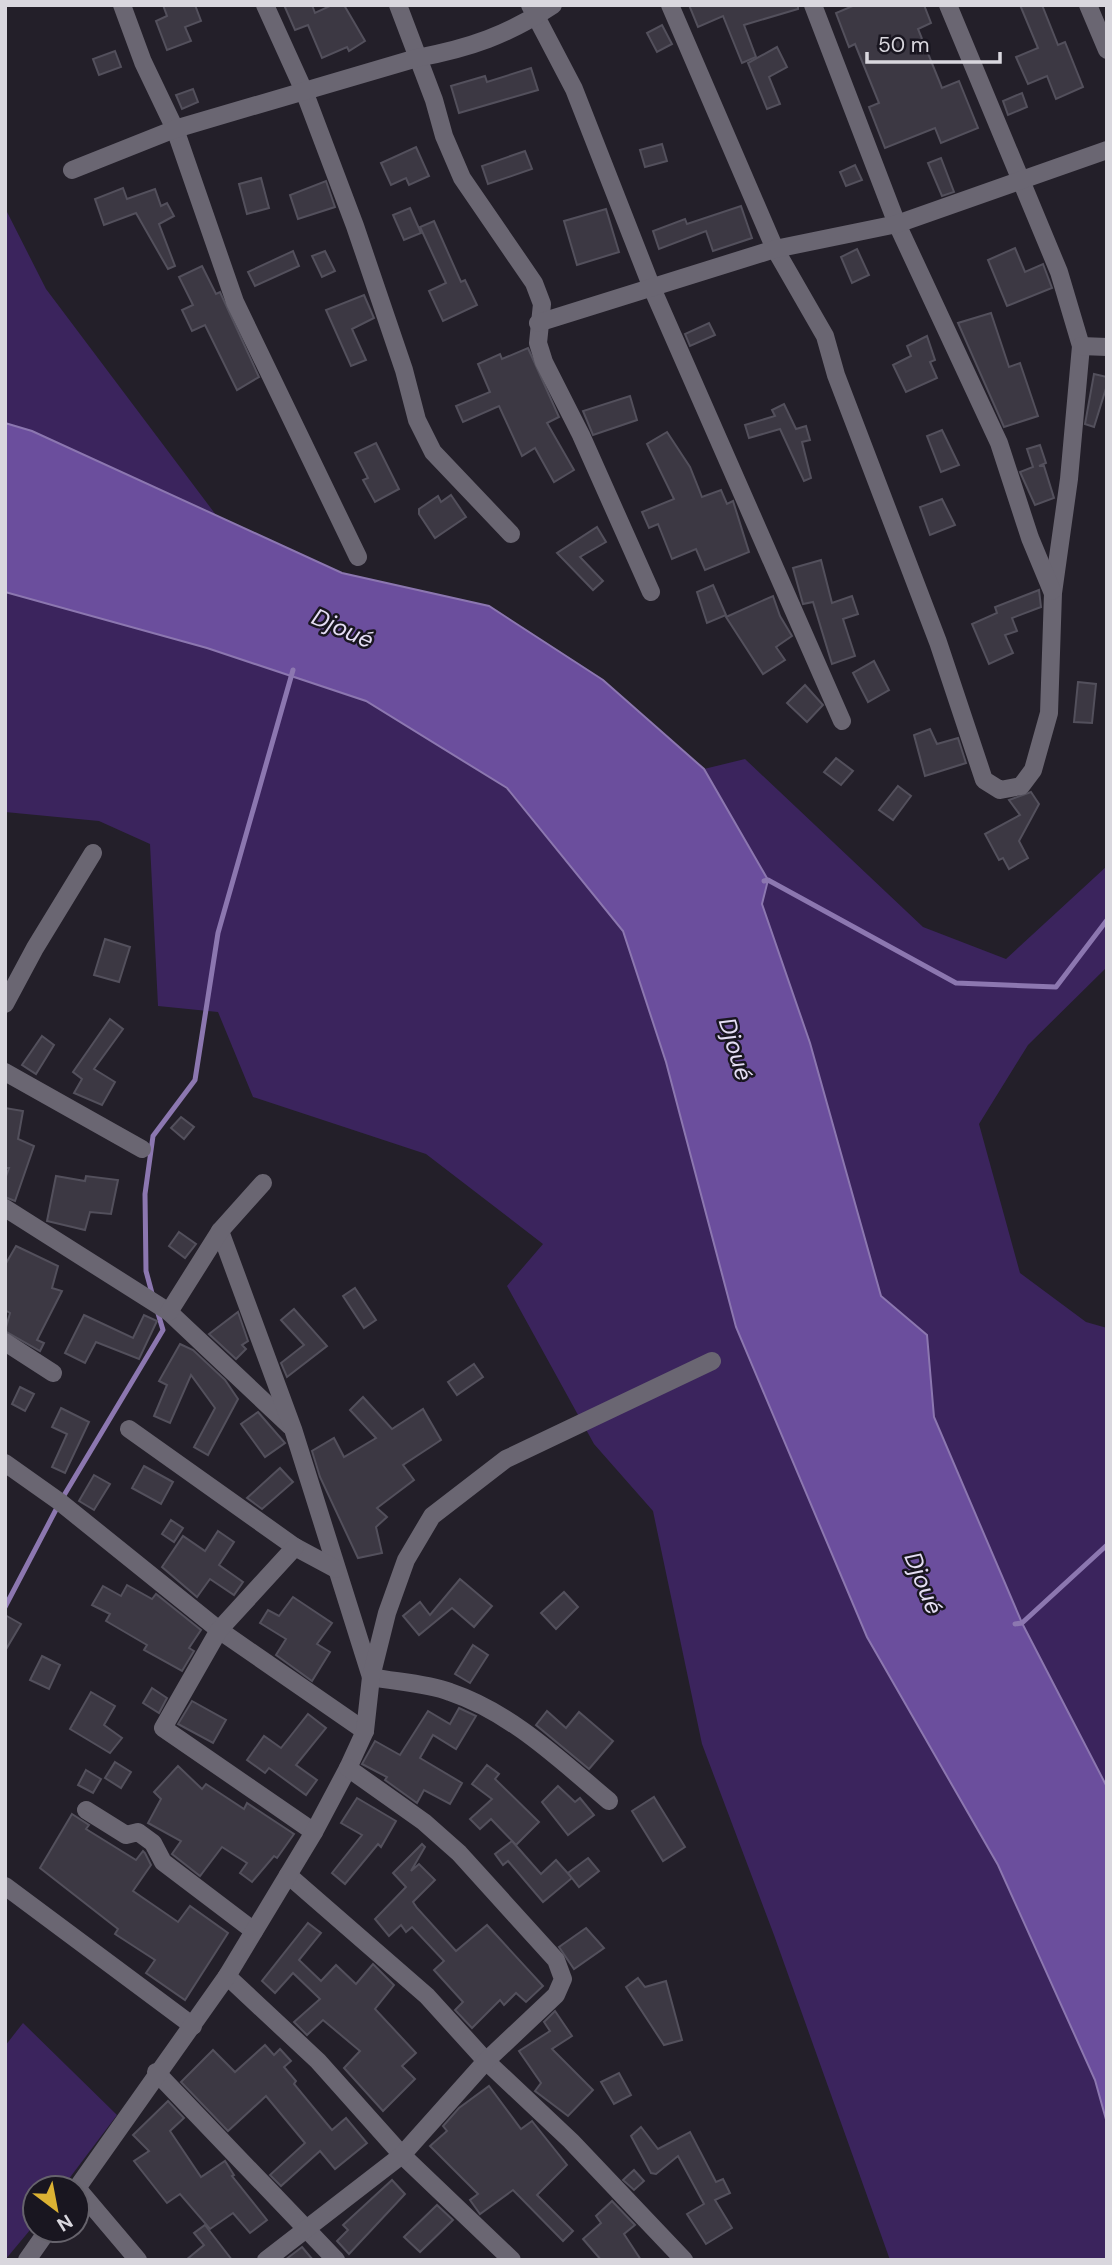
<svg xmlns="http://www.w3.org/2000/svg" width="1112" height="2265" viewBox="0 0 1112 2265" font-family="'DM Sans',sans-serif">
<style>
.green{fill:#3b245d}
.water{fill:#6b4e9d;stroke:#8c77b0;stroke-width:2}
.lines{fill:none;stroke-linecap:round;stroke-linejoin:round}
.stream{stroke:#8c77b0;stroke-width:5}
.building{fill:#3c3843;stroke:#53505c;stroke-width:2}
.street{stroke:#6a6672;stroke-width:18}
.labels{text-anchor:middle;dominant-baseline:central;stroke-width:5;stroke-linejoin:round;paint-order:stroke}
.water-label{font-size:24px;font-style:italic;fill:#e5def4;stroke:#191620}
</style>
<rect width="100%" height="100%" fill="#231f29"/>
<g class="green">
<path d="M5,208L46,289L219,519L32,431L5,423Z"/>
<path d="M5,592L207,648L366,701L506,788L623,931L666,1062L736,1327L867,1637L998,1865L1095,2080L1107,2123V2260H890L774,1935L702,1744L653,1511L594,1444L507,1286L543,1244L426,1154L253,1097L218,1012L158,1006L150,844L99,821L5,812Z"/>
<path d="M745,759L923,927L1006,959L1107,866V967L1028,1045L979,1124L1020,1273L1086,1322L1107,1328V1787L1022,1623L933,1417L927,1335L881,1296L810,1043L762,904L768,880L704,769Z"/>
<path d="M23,2023L117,2115L62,2188H35V2224L5,2260V2046Z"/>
</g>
<path class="water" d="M5,423L32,431L342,573L489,606L603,680L704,769L768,880L762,904L810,1043L881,1296L927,1335L934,1417L1022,1623L1107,1787V2123L1095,2080L998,1865L867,1637L736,1327L666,1062L623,931L507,788L366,701L207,648L5,592Z"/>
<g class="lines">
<g class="stream">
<path d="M764,881L768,880L956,983L1056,987L1107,920"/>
<path d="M153,1297L146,1271L145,1194L153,1136L195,1080L218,933L293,670"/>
<path d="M5,1607L60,1502L163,1330L157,1310"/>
<path d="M1015,1624L1022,1623L1107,1545"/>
</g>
</g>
<g class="building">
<path d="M163,5H195L201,21L185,27L191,41L167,50L156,21L167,16Z"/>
<path d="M284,5H312L315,13L332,5H344L365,41L349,51L347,47L322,58L308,25L295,30Z"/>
<path d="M689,5H798V9L744,25L756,57L742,63L723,16L698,27Z"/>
<path d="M855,5H924L931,23L918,29L942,88L959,81L978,128L941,143L935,128L885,148L869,107L879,103L855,44L849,47L836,13Z"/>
<path d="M1020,5H1042L1058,45L1065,42L1083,87L1056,99L1047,76L1028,84L1016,57L1038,48Z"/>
<path d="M662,25L672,44L657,52L647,33Z"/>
<path d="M777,47L787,67L769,77L780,104L767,109L748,63Z"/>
<path d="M115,51L121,67L99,75L93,59Z"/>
<path d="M531,68L538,90L459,113L451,86L485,76L487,82Z"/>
<path d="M193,89L198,102L182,109L176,95Z"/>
<path d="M1022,93L1027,107L1008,115L1003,101Z"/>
<path d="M662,144L667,161L645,167L640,150Z"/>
<path d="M416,147L429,176L409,185L406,178L391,185L381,163Z"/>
<path d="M525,151L532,169L488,184L482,166Z"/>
<path d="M941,158L954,192L942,196L928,163Z"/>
<path d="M855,165L862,180L846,186L840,172Z"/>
<path d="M261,178L269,208L247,214L239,184Z"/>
<path d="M326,181L335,207L298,219L290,195Z"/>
<path d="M123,188L127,199L155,189L161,206L167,203L174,216L159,224L175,266L168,269L136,213L104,225L95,199Z"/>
<path d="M741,206L752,238L713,251L706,231L659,249L653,231L685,219L687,224Z"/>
<path d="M410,208L421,233L404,240L393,215Z"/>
<path d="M606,209L619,252L577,265L564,221Z"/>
<path d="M434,221L461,282L465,280L477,305L443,321L429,291L446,283L420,227Z"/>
<path d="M1015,248L1025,272L1043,264L1052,288L1007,306L988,260Z"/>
<path d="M857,249L869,275L852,283L841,257Z"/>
<path d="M293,251L299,266L255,286L248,272Z"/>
<path d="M325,251L335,271L322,277L312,256Z"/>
<path d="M202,266L216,294L220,292L259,377L237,390L205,325L192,331L182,310L193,305L179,277Z"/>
<path d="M364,295L374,318L352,329L366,360L351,366L326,310Z"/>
<path d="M991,313L1009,367L1020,363L1038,416L1004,427L958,323Z"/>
<path d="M709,323L715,335L690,346L685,334Z"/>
<path d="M927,336L935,360L930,362L937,378L906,392L893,365L911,356L907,346Z"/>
<path d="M528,348L559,417L547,423L574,470L554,482L535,448L522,456L499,406L463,422L456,406L490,392L478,364L500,354L502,359Z"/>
<path d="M1094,374L1107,377V385L1094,427L1085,424Z"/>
<path d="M630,396L637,420L593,435L583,411Z"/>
<path d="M784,404L796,429L806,426L810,440L802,442L811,478L804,481L780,429L749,438L745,425L775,416L772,410Z"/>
<path d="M942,430L959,465L941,472L927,436Z"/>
<path d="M667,432L690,467L702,497L721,490L727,504L733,501L749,552L705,570L696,549L672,559L658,524L649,528L642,512L674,499L647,444Z"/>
<path d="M376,443L399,489L375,502L363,480L368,478L355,453Z"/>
<path d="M1040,445L1046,463L1039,466H1044L1054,498L1035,505L1020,472L1033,467L1027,449Z"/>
<path d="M451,495L466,517L435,538L419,514V509L438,496L441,502Z"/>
<path d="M942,499L955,525L930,535L920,507Z"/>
<path d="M597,527L606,542L580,557L603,581L593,590L557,553Z"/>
<path d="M821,560L832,603L852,596L858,614L843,619L855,656L832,664L813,602L803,604L793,568Z"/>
<path d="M713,585L726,615L707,623L697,592Z"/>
<path d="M1039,590L1041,607L1012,618L1017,631L1005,635L1013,653L989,664L972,624L997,613L995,607Z"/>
<path d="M773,596L780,616L792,636L776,647L785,660L763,674L726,617Z"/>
<path d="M874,661L889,690L868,702L853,673Z"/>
<path d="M1078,682L1096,684L1092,723L1074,722Z"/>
<path d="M805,685L823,705L807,722L787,703Z"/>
<path d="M930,729L937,744L958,738L966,763L925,776L914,735Z"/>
<path d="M836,758L853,771L841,785L824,772Z"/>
<path d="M898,786L911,796L893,820L879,810Z"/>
<path d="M1031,792L1039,804L1019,841L1028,858L1009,869L1003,858L999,860L985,834L1020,815L1009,800Z"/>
<path d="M105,939L130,947L119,982L94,975Z"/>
<path d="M110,1019L123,1029L94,1069L115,1082L102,1105L74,1093L82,1079L73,1072Z"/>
<path d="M42,1036L54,1045L36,1074L22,1065Z"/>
<path d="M5,1108L23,1111L18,1139L34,1146L15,1201L5,1197V1179L9,1168H5Z"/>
<path d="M181,1117L194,1127L184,1139L171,1128Z"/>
<path d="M56,1176L85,1181L86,1176L118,1180L111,1214L90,1212L85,1230L47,1221Z"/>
<path d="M179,1232L196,1244L185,1258L169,1246Z"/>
<path d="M16,1246L58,1266L52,1288L62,1291L37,1340L44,1343L40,1351L5,1331L10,1313L5,1310V1265Z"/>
<path d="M355,1288L376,1320L364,1328L343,1296Z"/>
<path d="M294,1309L327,1346L287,1377L281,1363L304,1345L281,1320Z"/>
<path d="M238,1312L248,1341L242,1345L246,1349L236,1359L209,1334Z"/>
<path d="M84,1315L133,1338L144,1315L157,1321L139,1359L96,1342L85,1363L65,1353Z"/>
<path d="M180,1344L193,1350L225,1380L238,1399L208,1455L194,1447L215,1408L191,1375L170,1423L154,1416L167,1385L159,1381Z"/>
<path d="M474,1364L483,1377L457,1395L448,1382Z"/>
<path d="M20,1387L34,1394L25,1411L12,1404Z"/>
<path d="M363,1397L392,1429L423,1409L441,1440L403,1465L414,1480L377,1508L387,1517L376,1527L382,1553L358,1558L320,1477L312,1451L334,1438L344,1457L376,1438L350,1410Z"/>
<path d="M61,1408L89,1422L65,1473L52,1467L67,1434L52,1427Z"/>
<path d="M258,1412L285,1443L265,1457L241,1424Z"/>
<path d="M144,1466L173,1482L161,1504L132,1488Z"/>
<path d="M280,1468L293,1482L262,1509L247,1498Z"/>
<path d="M94,1475L110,1484L94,1510L79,1501Z"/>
<path d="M171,1520L183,1528L174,1542L162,1534Z"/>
<path d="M218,1531L234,1542L219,1565L243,1582L234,1595L210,1579L197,1597L162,1567L183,1536L205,1551Z"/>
<path d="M460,1579L492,1606L474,1627L452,1608L419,1635L403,1616L420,1602L430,1615Z"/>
<path d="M127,1585L152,1599L156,1594L201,1630L189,1648L194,1651L182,1671L144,1650L147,1645L106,1621L110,1614L92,1605L103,1586L121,1596Z"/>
<path d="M564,1592L578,1607L556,1629L541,1613Z"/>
<path d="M293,1597L332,1623L317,1644L330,1652L312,1681L276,1655L286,1639L260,1623L268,1610L279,1616Z"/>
<path d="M5,1615L21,1624L5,1651Z"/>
<path d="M473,1645L488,1655L470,1683L455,1674Z"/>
<path d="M42,1656L60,1665L49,1689L30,1680Z"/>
<path d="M152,1688L167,1698L159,1713L143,1703Z"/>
<path d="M91,1692L115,1706L104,1725L122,1738L110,1753L70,1729Z"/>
<path d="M192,1701L226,1720L213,1743L178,1724Z"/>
<path d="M459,1708L476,1716L456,1749L433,1735L420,1758L462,1783L450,1804L424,1790L417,1803L385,1780L387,1777L362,1764L375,1741L400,1755L428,1711L450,1724Z"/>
<path d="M547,1711L566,1728L579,1712L613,1741L589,1769L536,1725Z"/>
<path d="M308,1714L326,1728L296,1765L317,1780L306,1795L269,1768L265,1773L247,1760L264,1736L281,1748Z"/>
<path d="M115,1762L131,1772L121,1788L105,1778Z"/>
<path d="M487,1765L499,1774L495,1779L539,1822L516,1845L491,1819L480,1829L470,1819L492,1799L472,1784Z"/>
<path d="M178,1766L202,1789L206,1784L244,1809L247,1803L294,1834L277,1858L274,1856L252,1882L240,1873L247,1863L222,1847L200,1876L172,1854L181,1841L148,1823L161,1799L154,1792Z"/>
<path d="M86,1770L101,1779L93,1793L78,1785Z"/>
<path d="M558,1786L575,1802L580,1798L594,1815L568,1835L542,1802Z"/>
<path d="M654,1797L685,1847L663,1861L632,1811Z"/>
<path d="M357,1798L396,1821L381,1847L378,1844L345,1884L332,1873L362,1835L341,1823Z"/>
<path d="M72,1814L89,1825L86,1829L136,1860L143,1851L145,1853L151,1865L133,1891L178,1922L190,1906L228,1933L185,2000L146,1973L155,1960L115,1934L118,1929L40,1868Z"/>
<path d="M512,1841L541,1874L556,1860L572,1878L543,1902L508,1861L503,1865L495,1854Z"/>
<path d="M422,1844L425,1847L411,1871L419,1864L435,1880L413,1902L417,1908L456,1951L487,1925L543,1986L526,2002L516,1993L504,2005L500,2000L472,2028L455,2010L463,2002L434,1970L444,1961L412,1927L406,1932L401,1925L389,1936L375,1919L406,1887L393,1873Z"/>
<path d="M588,1858L599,1871L579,1887L568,1873Z"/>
<path d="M308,1923L321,1933L299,1960L321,1981L336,1965L356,1984L373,1964L394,1985L375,2009L416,2053L402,2066L415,2079L383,2111L344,2068L360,2051L323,2020L307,2035L294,2022L320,1999L293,1973L275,1993L262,1981Z"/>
<path d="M586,1928L604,1948L574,1969L559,1947Z"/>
<path d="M638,1978L645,1987L666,1981L682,2040L664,2045L626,1987Z"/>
<path d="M555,2011L572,2036L552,2049L593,2090L568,2116L535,2091L541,2083L519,2051L550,2031L544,2022Z"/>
<path d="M265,2045L274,2055L280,2049L291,2061L284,2067L296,2081L294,2084L332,2130L346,2118L367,2143L335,2169L320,2151L281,2186L270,2175L305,2143L266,2096L228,2131L181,2082L213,2050L235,2072Z"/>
<path d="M619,2073L631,2095L614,2104L601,2082Z"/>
<path d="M489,2086L521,2129L532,2121L567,2165L537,2195L573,2231L563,2241L513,2190L480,2214L470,2200L478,2194L430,2146L447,2131L443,2126L459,2108Z"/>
<path d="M168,2101L184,2118L170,2131L201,2177L225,2161L234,2175L232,2176L267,2220L250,2233L233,2213L210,2229L180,2194L167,2203L134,2161L149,2151L133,2135Z"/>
<path d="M641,2127L658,2149L690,2132L716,2182L723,2179L730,2193L715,2200L732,2228L706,2244L687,2214L704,2204L678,2156L656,2174L651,2173L631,2136Z"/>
<path d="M634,2170L644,2181L634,2190L623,2180Z"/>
<path d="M392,2180L405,2194L349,2254L337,2241L348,2230L343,2225Z"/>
<path d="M612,2201L635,2225L624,2234L641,2260H601L583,2239L601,2223L596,2216Z"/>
<path d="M437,2205L453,2220L420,2252L404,2237Z"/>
<path d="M205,2225L232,2260H186L204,2245L194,2233Z"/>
<path d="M302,2247L313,2260H285Z"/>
</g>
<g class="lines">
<g class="street">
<path d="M122,5L143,62L175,129L235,302L358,557"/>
<path d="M265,5L304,91L355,226L404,370L417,420L433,452L511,534"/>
<path d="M398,5L434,100L444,136L462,178L534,283L542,304L538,343L544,362L581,435L651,592"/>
<path d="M530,5L574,89L652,288L842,721"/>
<path d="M670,5L775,249L825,336L836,375L938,642L984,780L1000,790L1021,786L1033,770L1049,713L1053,593L1069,479L1081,346L1059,272L948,5"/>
<path d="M813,5L897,224L999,443L1030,538L1052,591"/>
<path d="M1088,5L1107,50"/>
<path d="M72,170L175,129L417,58C470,48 508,35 553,5"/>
<path d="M538,323L775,249L897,224L1107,150"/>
<path d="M1081,346L1107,347"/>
<path d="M5,1004L35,948L93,853"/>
<path d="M5,1072L142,1149"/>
<path d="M5,1208L169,1312L290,1426"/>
<path d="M220,1231L293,1429L371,1677C397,1682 426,1683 450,1692C512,1713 560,1760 609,1801"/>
<path d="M169,1312L220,1231L263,1183"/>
<path d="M5,1342L53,1373"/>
<path d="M129,1429L295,1547L336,1569"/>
<path d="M5,1463L60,1502L219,1630L365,1731"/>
<path d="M295,1547L219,1630L163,1728L314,1832"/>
<path d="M86,1810L126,1835L138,1832L153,1843L163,1862L254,1931"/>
<path d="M288,1875L427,1996L486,2061L571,2141L684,2260"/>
<path d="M5,1886L193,2026"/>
<path d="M227,1976L318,2061L402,2155L512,2260"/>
<path d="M156,2072L336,2260"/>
<path d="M77,2188L227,1976L314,1832L348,1768L365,1731L371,1677L387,1613L406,1560L432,1516L506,1459L712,1361"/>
<path d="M77,2188L138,2260"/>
<path d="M27,2260L48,2230"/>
<path d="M266,2260L402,2155L486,2061L556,1995L563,1979L556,1960L459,1853L424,1822L348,1768"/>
</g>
</g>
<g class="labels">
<g class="water-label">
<text transform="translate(343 628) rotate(24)">Djoué</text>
<text transform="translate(736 1049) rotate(73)">Djoué</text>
<text transform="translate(924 1583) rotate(68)">Djoué</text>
</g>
</g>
<rect width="1112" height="2265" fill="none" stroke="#d9d7de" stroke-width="14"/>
<g transform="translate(56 2209) rotate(148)"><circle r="33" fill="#191620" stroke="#66636c" stroke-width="2"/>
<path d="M0-5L12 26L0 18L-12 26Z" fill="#dcb233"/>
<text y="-10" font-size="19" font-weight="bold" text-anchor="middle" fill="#d9d7de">N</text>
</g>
<path d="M867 52v10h133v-10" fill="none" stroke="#d9d7de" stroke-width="3.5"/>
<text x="878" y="52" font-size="21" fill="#d9d7de" stroke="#191620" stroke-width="5" paint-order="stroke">50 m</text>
</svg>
